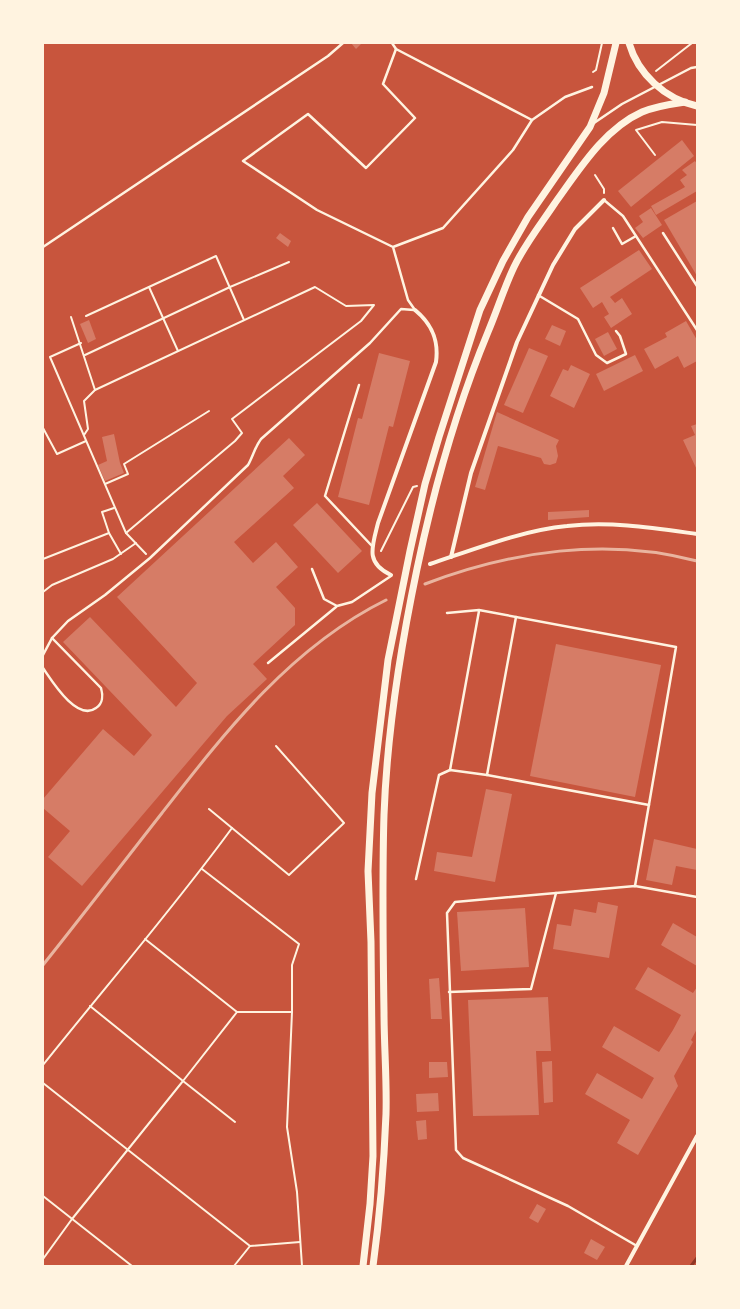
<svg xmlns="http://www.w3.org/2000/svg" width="740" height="1309" viewBox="0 0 740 1309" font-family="'Public Sans',sans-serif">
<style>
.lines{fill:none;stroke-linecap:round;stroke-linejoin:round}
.stream{stroke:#8f3625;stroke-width:3}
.building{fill:#d67c66}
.path{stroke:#fff3e0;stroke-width:2}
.service{stroke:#fff3e0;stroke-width:2.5}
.minor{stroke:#fff3e0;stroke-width:4}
.primary{stroke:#fff3e0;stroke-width:7}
.rail{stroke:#e9b49f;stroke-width:3}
</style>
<rect width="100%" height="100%" fill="#c8553d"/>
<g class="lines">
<path class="stream" d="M691,1266L697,1258"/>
</g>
<g class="building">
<path d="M351,43H362L356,49Z"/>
<path d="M682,140L694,156L631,207L618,191Z"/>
<path d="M695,161L697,164V191L656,215L651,206L685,187L680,180L687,175L682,170Z"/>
<path d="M697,201V276L664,220Z"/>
<path d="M651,208L662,225L643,238L635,228L643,222L639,216Z"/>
<path d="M280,233L291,241L288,247L276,238Z"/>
<path d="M639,250L652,269L610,297L615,303L622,298L632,314L611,328L604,317L609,314L602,302L593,308L580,288Z"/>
<path d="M89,320L96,339L88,343L80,324Z"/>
<path d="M686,321L697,340V361L684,368L678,356L655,369L644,349L667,337L665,333Z"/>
<path d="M552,325L566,331L560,346L545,339Z"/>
<path d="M608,332L617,349L604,356L595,339Z"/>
<path d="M529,348L548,356L523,413L504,405Z"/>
<path d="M379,353L410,361L393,427L389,426L369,505L338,497L358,418L362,419Z"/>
<path d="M635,355L643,371L604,391L596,374Z"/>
<path d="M571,365L590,374L574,408L550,396L563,369L568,371Z"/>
<path d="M497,412L559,440L556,446L558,456L556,463L550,465L544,464L541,458L498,446L485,490L475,487Z"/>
<path d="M697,424V470L683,440L695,435L691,426Z"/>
<path d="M114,434L120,463L124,473L105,481L98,465L107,461L102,437Z"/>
<path d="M289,438L305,455L283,476L294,488L234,542L253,563L276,542L298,567L276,587L295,608V625L253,664L267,679L227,716L82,886L48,857L70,831L43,808V799L103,729L134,756L152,735L63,642L90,617L176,707L197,683L117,597Z"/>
<path d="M317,503L362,551L338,573L293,525Z"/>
<path d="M589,510V517L548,520V512Z"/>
<path d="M556,644L661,665L635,797L530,776Z"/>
<path d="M486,789L512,794L495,882L434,871L437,852L472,857Z"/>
<path d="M654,839L697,849V870L676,866L672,885L646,880Z"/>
<path d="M598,902L618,906L609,958L553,949L557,924L571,926L574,909L596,913Z"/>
<path d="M525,908L529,967L461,971L457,912Z"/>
<path d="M673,923L697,937V966L661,945Z"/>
<path d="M648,967L693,993L697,987V1029L691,1040L693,1042L674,1076L678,1086L638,1155L617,1143L630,1120L585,1094L597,1073L642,1099L654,1078L602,1047L614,1026L659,1052L673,1030L681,1015L635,989Z"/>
<path d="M439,978L442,1019H431L429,979Z"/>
<path d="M548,997L551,1051H536L539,1115L473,1116L468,1000Z"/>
<path d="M552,1061L553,1102L544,1103L542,1062Z"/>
<path d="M429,1062H447L448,1077L429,1078Z"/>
<path d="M438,1093L439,1111L417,1112L416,1094Z"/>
<path d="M426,1120L427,1139L418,1140L416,1121Z"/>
<path d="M537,1204L546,1209L538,1223L529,1218Z"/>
<path d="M591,1239L605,1247L597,1260L584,1253Z"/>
</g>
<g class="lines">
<g class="path">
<path d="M656,71L692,43"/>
<path d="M593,72L596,70L602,43"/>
<path d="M655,155L636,130L662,122L697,125"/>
<path d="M595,175L604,189V193"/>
<path d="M149,287L178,351"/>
<path d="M86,316L216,256L244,320"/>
<path d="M71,317L95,390"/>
<path d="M81,343L50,357L126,533L146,554"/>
<path d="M85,355L230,287L289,262"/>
<path d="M43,428L57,454L86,441"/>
<path d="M84,435L88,429L84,401L95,390L315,287L346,306L374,305L361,321L232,419L242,433L235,441L126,533"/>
<path d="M105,484L128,474L124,464L209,411"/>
<path d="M109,533L121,554"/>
<path d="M381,551L413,487L417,486"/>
<path d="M43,559L109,533L102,512L114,508"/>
<path d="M43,592L52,585L113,559L136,543"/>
<path d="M209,809L289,875L344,823L276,746"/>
<path d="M202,869L299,944L292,965V1012H237L183,1081L235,1122"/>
<path d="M145,939L237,1012"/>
<path d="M292,1012L287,1127L297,1192L302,1266"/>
<path d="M43,1065C106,986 172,910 232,828"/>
<path d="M43,1083L250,1246L234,1266"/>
<path d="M43,1196L132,1266"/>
<path d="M250,1246L300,1242"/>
<path d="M43,1259L72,1219L183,1081L90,1006"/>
</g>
<g class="service">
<path d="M392,43L396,49"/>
<path d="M532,120L565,97L592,87"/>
<path d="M594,123L622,104L691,68L697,67"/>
<path d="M604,200L623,216L697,330"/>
<path d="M613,228L622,244L636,236"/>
<path d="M663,233L697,286"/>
<path d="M43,247L328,56L343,43"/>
<path d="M393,247L317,210L243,161L308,114L366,168L415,118L383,84L396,49L532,120L513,150L443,228L393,247L408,300L415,310"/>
<path d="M538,295L578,319L596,355L607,363L626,354L620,336L616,331"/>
<path d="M359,385L325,496L372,546"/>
<path d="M312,569L324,599L337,606L352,602L391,576"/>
<path d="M447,613L479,610L676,647L635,886"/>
<path d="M43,655L52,638L68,621L105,595L150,558L248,465C253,456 255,447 261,439L370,343L401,309L414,310"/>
<path d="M268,663L336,607"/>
<path d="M43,668C52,681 77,722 96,708C103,704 103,695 101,688L52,638"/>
<path d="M450,770L479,611"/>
<path d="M487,775L649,805"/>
<path d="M416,879L439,775L450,770L487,775L516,617"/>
<path d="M449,992L531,989L556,893"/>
<path d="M637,1246L568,1206L463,1158L456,1150L447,913L455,902L635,886L697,897"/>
</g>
<g class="minor">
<path d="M451,557L471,473L517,342L553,265L575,229L604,200"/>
<path d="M430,564C472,550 523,530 567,526C611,521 654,528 697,534"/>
<path d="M391,575C365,563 372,547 378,523L436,362C439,340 432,324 415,310"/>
<path d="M626,1266L697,1136"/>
</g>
<g class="primary">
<path d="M629,43C638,74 665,99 697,106"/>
<path d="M363,1266L370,1204L373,1156L371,942L368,871L372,793L388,660L410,551L425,484L439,437L480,310L503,261L528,217L590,127L604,93L616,43"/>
<path d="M373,1266C380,1215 384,1165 386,1114C387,1080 384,1046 384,1012C383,947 382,880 384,815C387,732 400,650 417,569C434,488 456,409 488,332C497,311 504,288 514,267C525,244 541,224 555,203C579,170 604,129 642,112C656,106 671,104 685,102"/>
</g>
<g class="rail">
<path d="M425,584C511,551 607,537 697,561"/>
<path d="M43,965C83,915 122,864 162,813C226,731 291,647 386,600"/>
</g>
</g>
<rect width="740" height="1309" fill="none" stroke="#fff3e0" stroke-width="88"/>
</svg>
